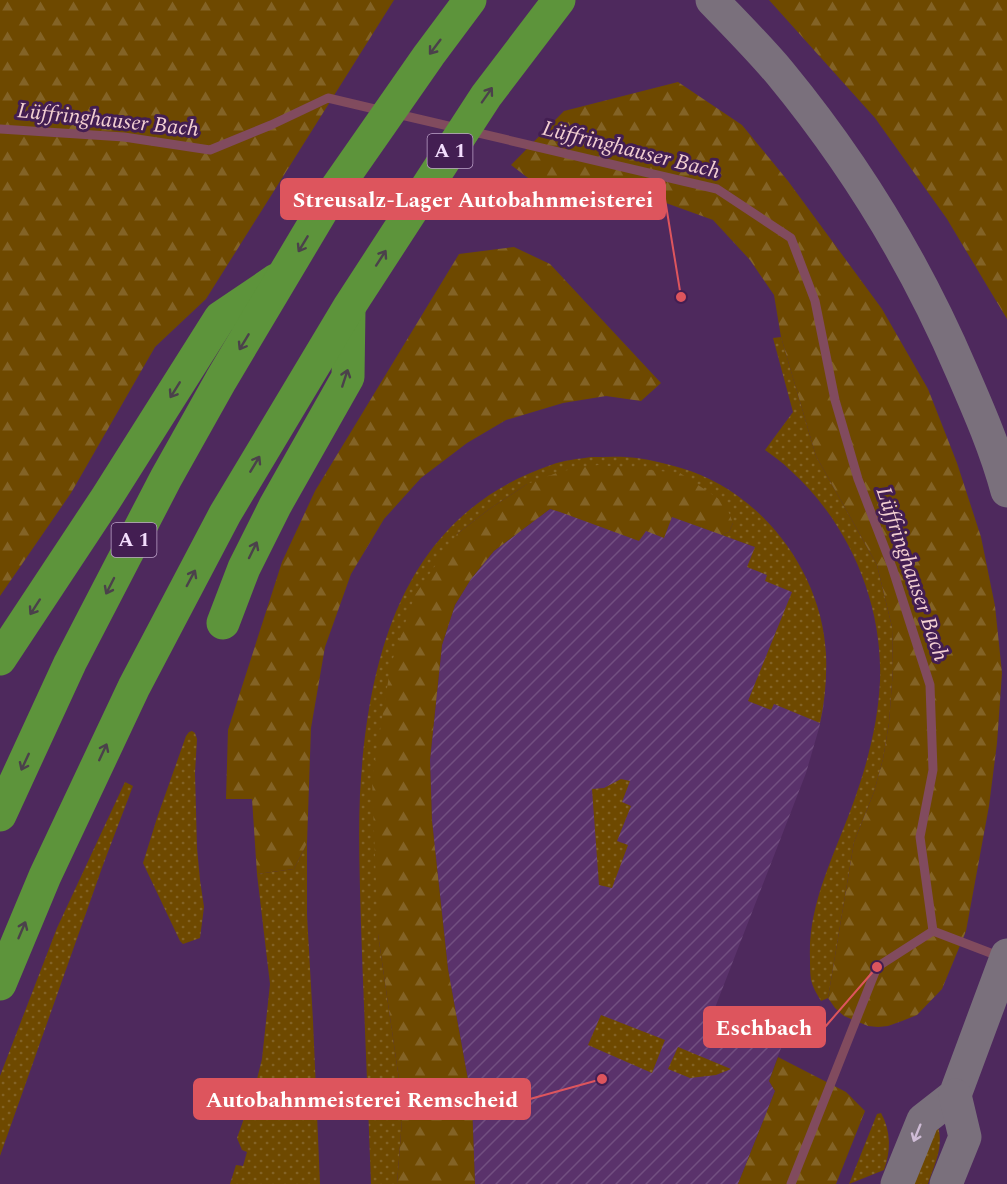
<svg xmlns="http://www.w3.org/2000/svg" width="1007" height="1184" viewBox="0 0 1007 1184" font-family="Spectral,serif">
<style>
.industrial{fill:url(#industrial-furrows)}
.grass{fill:url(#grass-dots)}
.forest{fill:url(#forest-firs)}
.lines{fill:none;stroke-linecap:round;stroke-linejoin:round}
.stream{stroke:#814b5e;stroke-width:9}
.secondary{stroke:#7a707c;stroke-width:33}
.highway{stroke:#5d943b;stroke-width:33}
.oneway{stroke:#4b414b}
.oneway2{stroke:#cfbcd6}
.labels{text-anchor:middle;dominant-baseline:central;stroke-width:6;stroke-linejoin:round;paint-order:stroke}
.shield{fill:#431e52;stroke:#bea4ca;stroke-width:1.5}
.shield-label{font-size:20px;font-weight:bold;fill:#f3ddfd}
.water-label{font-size:22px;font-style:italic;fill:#f2cfd1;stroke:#431e52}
.leader{fill:none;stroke:#dd555d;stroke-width:2}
.callout-dot{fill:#dd555d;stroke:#431e52;stroke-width:2}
.callout{fill:#dd555d;stroke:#dd555d;stroke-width:2}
.callout-label{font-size:22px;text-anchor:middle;font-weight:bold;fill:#fff}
</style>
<defs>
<pattern id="industrial-furrows" width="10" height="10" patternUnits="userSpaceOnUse" patternTransform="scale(1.5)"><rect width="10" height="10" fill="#5a326b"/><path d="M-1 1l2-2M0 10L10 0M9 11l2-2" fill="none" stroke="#724f81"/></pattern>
<pattern id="grass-dots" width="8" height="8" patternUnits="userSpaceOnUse" patternTransform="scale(1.5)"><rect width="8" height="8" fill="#6e4900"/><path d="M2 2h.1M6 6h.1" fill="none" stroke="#836326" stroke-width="1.8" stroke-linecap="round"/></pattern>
<pattern id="forest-firs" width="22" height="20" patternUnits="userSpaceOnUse" patternTransform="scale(1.5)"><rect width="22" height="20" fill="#6e4900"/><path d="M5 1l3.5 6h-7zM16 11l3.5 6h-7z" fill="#836326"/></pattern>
</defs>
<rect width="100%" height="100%" fill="#4e295d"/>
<path class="industrial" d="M550,509L646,530L672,516L755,547L822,626L826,654L825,689L823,709L819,728L806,773L711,1018L781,1048L769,1081L775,1091L738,1184H475L472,1102L448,969L432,821L430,760L442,645L455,605L471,579L494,551Z"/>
<g class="grass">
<path d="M781,337L816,456L877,565L892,627L893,669L889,723L883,759L874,792L854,842L828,998L821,1001C817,994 813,988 811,980C810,973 810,965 810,958C808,905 833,858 851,809C866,769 878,725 880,681C883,602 848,522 790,470C782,462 773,456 765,450L793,412L773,338Z"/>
<path d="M591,457C606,457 622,456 637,458C651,460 667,464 681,468C761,491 822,572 826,654C827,677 825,701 820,723L774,704L771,710L748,701L792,592L765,581L767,575L747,567L755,547L722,535L729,532L733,523L527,484L488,510L457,534L378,934L403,1107L397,1184H371C368,1098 364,1012 361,926C360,882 358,838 360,794C368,654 404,515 551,465C564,460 578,459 591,457Z"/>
<path d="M192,731L195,733L197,739L195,773L197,848L200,880L204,907L200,938L183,944L180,941L143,863L157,818L186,736L189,732Z"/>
<path d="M621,779L630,781L622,802L631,806L617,841L628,845L612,888L599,885L592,789L604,788Z"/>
<path d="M125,782L133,786L103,865L0,1156V1076L57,928Z"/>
<path d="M307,843V915L313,1021L320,1184H230L236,1165L243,1166L247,1152L242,1150L237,1138L252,1096L259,1097L264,1081L257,1079L262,1059L270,984L257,874L294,869Z"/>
<path d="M601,1015L665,1040L652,1073L588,1045Z"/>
<path d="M678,1047L731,1069L716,1075L690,1078L668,1069Z"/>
<path d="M881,1113C891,1131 891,1151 884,1170L849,1184L877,1114Z"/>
<path d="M936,1127H938C944,1147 934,1166 928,1184H913Z"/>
</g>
<g class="forest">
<path d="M0,0H394L206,299L155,347L71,493L0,596Z"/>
<path d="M769,0H1007V319L947,219L875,118Z"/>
<path d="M678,82L742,125L788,181L882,309L928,389L957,463L981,537L995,606L1002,673L997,743L989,806L966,931L942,989L917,1015L902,1021L888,1026L878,1027L868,1026L844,1016L835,1008L828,998L854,842L874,792L883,759L889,723L893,669L892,627L877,565L816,456L781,337L774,295L750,260L713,220L666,203H561L511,165L564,111Z"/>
<path d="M514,247L550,264L661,383L641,401L606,396L563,403L506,420L467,443L421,478L384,519L351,574L325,647L311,728L307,843L294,869L257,874L252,799H226L228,730L282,562L315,491L459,254Z"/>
<path d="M598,465L680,473L725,503L733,523L729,532L722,535L672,517L664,538L646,531L639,541L560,512L550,509L494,551L471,579L455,605L442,645L430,760L432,821L448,969L472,1102L475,1184H397L403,1107L378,934L372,779L391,664L415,595L457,534L488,510L527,484L562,471Z"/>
<path d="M778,1057L846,1092L865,1111L836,1184H738L775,1091L769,1081Z"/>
</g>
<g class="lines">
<g class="stream">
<path d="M397,114L717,189L791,238L815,301L835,400L858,479L892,567L930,685L933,770L920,837L933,931"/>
<path d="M0,129L124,137L210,150L271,125L328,98L383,111"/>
<path d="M791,1184L877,967L933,931L1001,957"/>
</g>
<g class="secondary">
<path d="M712,0C735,24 759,48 780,73C855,164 916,264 962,372C979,411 996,450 1007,491"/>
<path d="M897,1184L923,1120L955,1095L1007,955"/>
<path d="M946,1184L965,1137L955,1095"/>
</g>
<g class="highway">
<path d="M223,623L244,568L275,506L348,377L349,309"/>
<path d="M0,659L107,497L220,318L276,280"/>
<path d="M0,815L70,663L166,478L221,380L330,197L429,55L470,0"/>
<path d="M0,984L45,876L134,687L225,514L349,307L486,96L559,0"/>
</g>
</g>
<defs><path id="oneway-shaft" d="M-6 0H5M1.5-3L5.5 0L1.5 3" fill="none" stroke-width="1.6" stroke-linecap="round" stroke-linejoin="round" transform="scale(1.5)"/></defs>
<g class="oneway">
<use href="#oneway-shaft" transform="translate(435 47) rotate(127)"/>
<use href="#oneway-shaft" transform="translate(487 95) rotate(-55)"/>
<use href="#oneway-shaft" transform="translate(303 244) rotate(121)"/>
<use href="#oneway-shaft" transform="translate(381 258) rotate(-57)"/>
<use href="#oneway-shaft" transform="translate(244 342) rotate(121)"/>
<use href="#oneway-shaft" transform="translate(345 378) rotate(-72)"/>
<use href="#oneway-shaft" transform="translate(175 390) rotate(122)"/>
<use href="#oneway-shaft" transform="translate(255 464) rotate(-59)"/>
<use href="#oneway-shaft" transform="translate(253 550) rotate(-64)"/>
<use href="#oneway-shaft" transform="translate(191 578) rotate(-62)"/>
<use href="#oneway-shaft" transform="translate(110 586) rotate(117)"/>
<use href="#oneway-shaft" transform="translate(35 607) rotate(123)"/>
<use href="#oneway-shaft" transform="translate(103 752) rotate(-65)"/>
<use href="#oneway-shaft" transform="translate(25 762) rotate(115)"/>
<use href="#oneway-shaft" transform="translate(22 930) rotate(-67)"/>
</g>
<use class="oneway2" href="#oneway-shaft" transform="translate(917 1133) rotate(112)"/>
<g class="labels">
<g class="shield">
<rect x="427.5" y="134" width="45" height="34" rx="4.5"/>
<rect x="111.5" y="523" width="45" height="34" rx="4.5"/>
</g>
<g class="shield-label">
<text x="450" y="151">A 1</text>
<text x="134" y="540">A 1</text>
</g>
<g class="water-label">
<text transform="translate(108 120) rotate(6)">Lüffringhauser Bach</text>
<text transform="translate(631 150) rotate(14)">Lüffringhauser Bach</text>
<text transform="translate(912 574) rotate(71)">Lüffringhauser Bach</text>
</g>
</g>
<path class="leader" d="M681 297L665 199M877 967L825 1027M602 1079L530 1099"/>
<g class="callout-dot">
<circle cx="681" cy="297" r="6"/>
<circle cx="877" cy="967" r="6"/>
<circle cx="602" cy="1079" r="6"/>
</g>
<g class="callout">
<rect x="281" y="179" width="384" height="40" rx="6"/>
<rect x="704" y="1007" width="121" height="40" rx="6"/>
<rect x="194" y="1079" width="336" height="40" rx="6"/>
</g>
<g class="callout-label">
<text x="473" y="207">Streusalz-Lager Autobahnmeisterei</text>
<text x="764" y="1035">Eschbach</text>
<text x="362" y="1107">Autobahnmeisterei Remscheid</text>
</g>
</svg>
